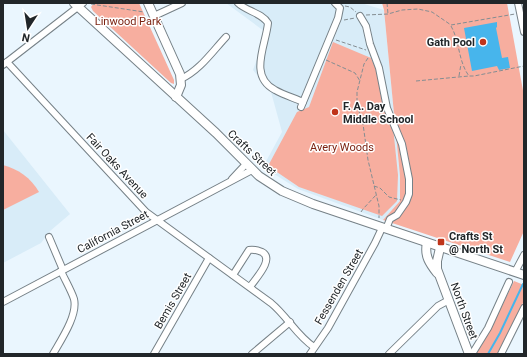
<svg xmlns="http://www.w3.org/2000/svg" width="527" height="357" viewBox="0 0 527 357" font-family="Roboto,sans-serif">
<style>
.built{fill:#d8ecf8}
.green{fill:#f7ae9f}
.water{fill:#47b5ec}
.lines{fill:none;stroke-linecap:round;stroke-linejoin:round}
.stream{stroke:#47b5ec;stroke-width:2}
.minor-casing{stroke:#768187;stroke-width:8}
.major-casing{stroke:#768187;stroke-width:10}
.path{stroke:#848d92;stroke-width:1;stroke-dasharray:4 2;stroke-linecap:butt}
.minor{stroke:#fff;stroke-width:6}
.major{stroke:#fff;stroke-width:8}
.poi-dot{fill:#bf341a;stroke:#fff;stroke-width:1.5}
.labels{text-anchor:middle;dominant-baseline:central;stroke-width:3;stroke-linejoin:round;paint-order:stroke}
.park-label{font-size:11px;fill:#7c2312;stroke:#fff}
.poi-label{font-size:11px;font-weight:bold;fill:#212629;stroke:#fff;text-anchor:start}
.street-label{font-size:11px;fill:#212629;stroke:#fff}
</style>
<rect width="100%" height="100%" fill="#eaf6fe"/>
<g class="built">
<path d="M226,3H361L384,10L400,176V201L383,220L298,189L263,167L282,132L271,92L253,70L260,51L264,31Z"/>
<path d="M3,130L70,214L50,231L41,243L3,263Z"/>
</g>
<g class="green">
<path d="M94,3H139L174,80V84L171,83L93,11L91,7Z"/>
<path d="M382,3H507L524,96V231L510,262L383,220L400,201V176L384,10Z"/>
<path d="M333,42L371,58L377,72L383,107L393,127L398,175L397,201L382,216L299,187L268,166L297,112L309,107Z"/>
<path d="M3,165C18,169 31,178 39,192L3,210Z"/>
<path d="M514,281L524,285V301L497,354H476L489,333Z"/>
</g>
<path class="water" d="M497,22V27L496,28L502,58L508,57L510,68L499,70L497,66L472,71L464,28Z"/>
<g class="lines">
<path class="stream" d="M488,354L500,333L523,284"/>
<g class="minor-casing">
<g id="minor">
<path d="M238,3C246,11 262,13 268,23C266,45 248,76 275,90C284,95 294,98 303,102"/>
<path d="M518,3L524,32"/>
<path d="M154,16L182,3"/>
<path d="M360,16L366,26L370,44L379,68L387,108L402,144L409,179V194L406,202L397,215L390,219L386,229"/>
<path d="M7,62L146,212L271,303C287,316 297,336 314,347"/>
<path d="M3,65L83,3"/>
<path d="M181,79C200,70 212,52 226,37"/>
<path d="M301,107L338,18L340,8L335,3"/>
<path d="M232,179L246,164"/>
<path d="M49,237L63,270"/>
<path d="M515,272L524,255"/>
<path d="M233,275L249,250C253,249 257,250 262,252C275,259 255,279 250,287"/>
<path d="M3,302L252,170"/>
<path d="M53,354C61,340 78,315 74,299C71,290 65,280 61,271"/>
<path d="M154,354L209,258"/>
<path d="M252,354L290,322"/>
<path d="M310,354L328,328L375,243L382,228"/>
<path d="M389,354L438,306L449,300"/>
<path d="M472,354L488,328L509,282"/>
<path d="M501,354L524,308"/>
</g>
</g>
<g class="major-casing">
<g id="major">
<path d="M74,3L216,133L259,176L282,191L313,204L524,275"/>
<path d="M148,3L180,74L181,85L176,97"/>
<path d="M427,243C424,256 430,264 437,273"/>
<path d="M440,248L437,261V269L469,354"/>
</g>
</g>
<g class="path">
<path d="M387,3L388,14"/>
<path d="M91,4L144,12"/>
<path d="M345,6L350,7L356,12"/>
<path d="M366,15L388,14L402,10L418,9L432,12L451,25L515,14"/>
<path d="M344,20L355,18"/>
<path d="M451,26C460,42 458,61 469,76H474L524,66"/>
<path d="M336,40L366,50"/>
<path d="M368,58L364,64L357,92V105L363,124L368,160L379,206V218"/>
<path d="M326,60L355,73L360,81"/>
<path d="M459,76L461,64"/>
<path d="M416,81L469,76"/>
<path d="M374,186L380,188L389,197L401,200"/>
<path d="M361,212L363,209L376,195"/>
</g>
<use href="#minor" class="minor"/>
<use href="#major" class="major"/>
</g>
<g class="poi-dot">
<circle cx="483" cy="42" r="4"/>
<circle cx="335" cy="112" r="4"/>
<rect x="437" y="238" width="8" height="8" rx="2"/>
</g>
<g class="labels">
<g class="park-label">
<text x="128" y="21">Linwood Park</text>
<text x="342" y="147">Avery Woods</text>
</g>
<g class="poi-label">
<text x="475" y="42" text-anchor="end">Gath Pool</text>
<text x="343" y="106">F. A. Day<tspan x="343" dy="13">Middle School</tspan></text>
<text x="449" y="236">Crafts St<tspan x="449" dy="13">@ North St</tspan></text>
</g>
<g class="street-label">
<text transform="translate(252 153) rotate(43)">Crafts Street</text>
<text transform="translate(117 166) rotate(47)">Fair Oaks Avenue</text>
<text transform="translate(113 232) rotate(-28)">California Street</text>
<text transform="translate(339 287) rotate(-60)">Fessenden Street</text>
<text transform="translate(173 301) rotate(-60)">Bemis Street</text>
<text transform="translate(464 311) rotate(70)">North Street</text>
</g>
</g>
<rect width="527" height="357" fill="none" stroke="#212629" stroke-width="8"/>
<g transform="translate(28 28) rotate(192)" stroke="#ffffff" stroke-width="3" paint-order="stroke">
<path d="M0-3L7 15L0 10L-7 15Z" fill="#212629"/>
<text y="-6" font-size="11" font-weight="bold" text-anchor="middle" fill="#212629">N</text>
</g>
</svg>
